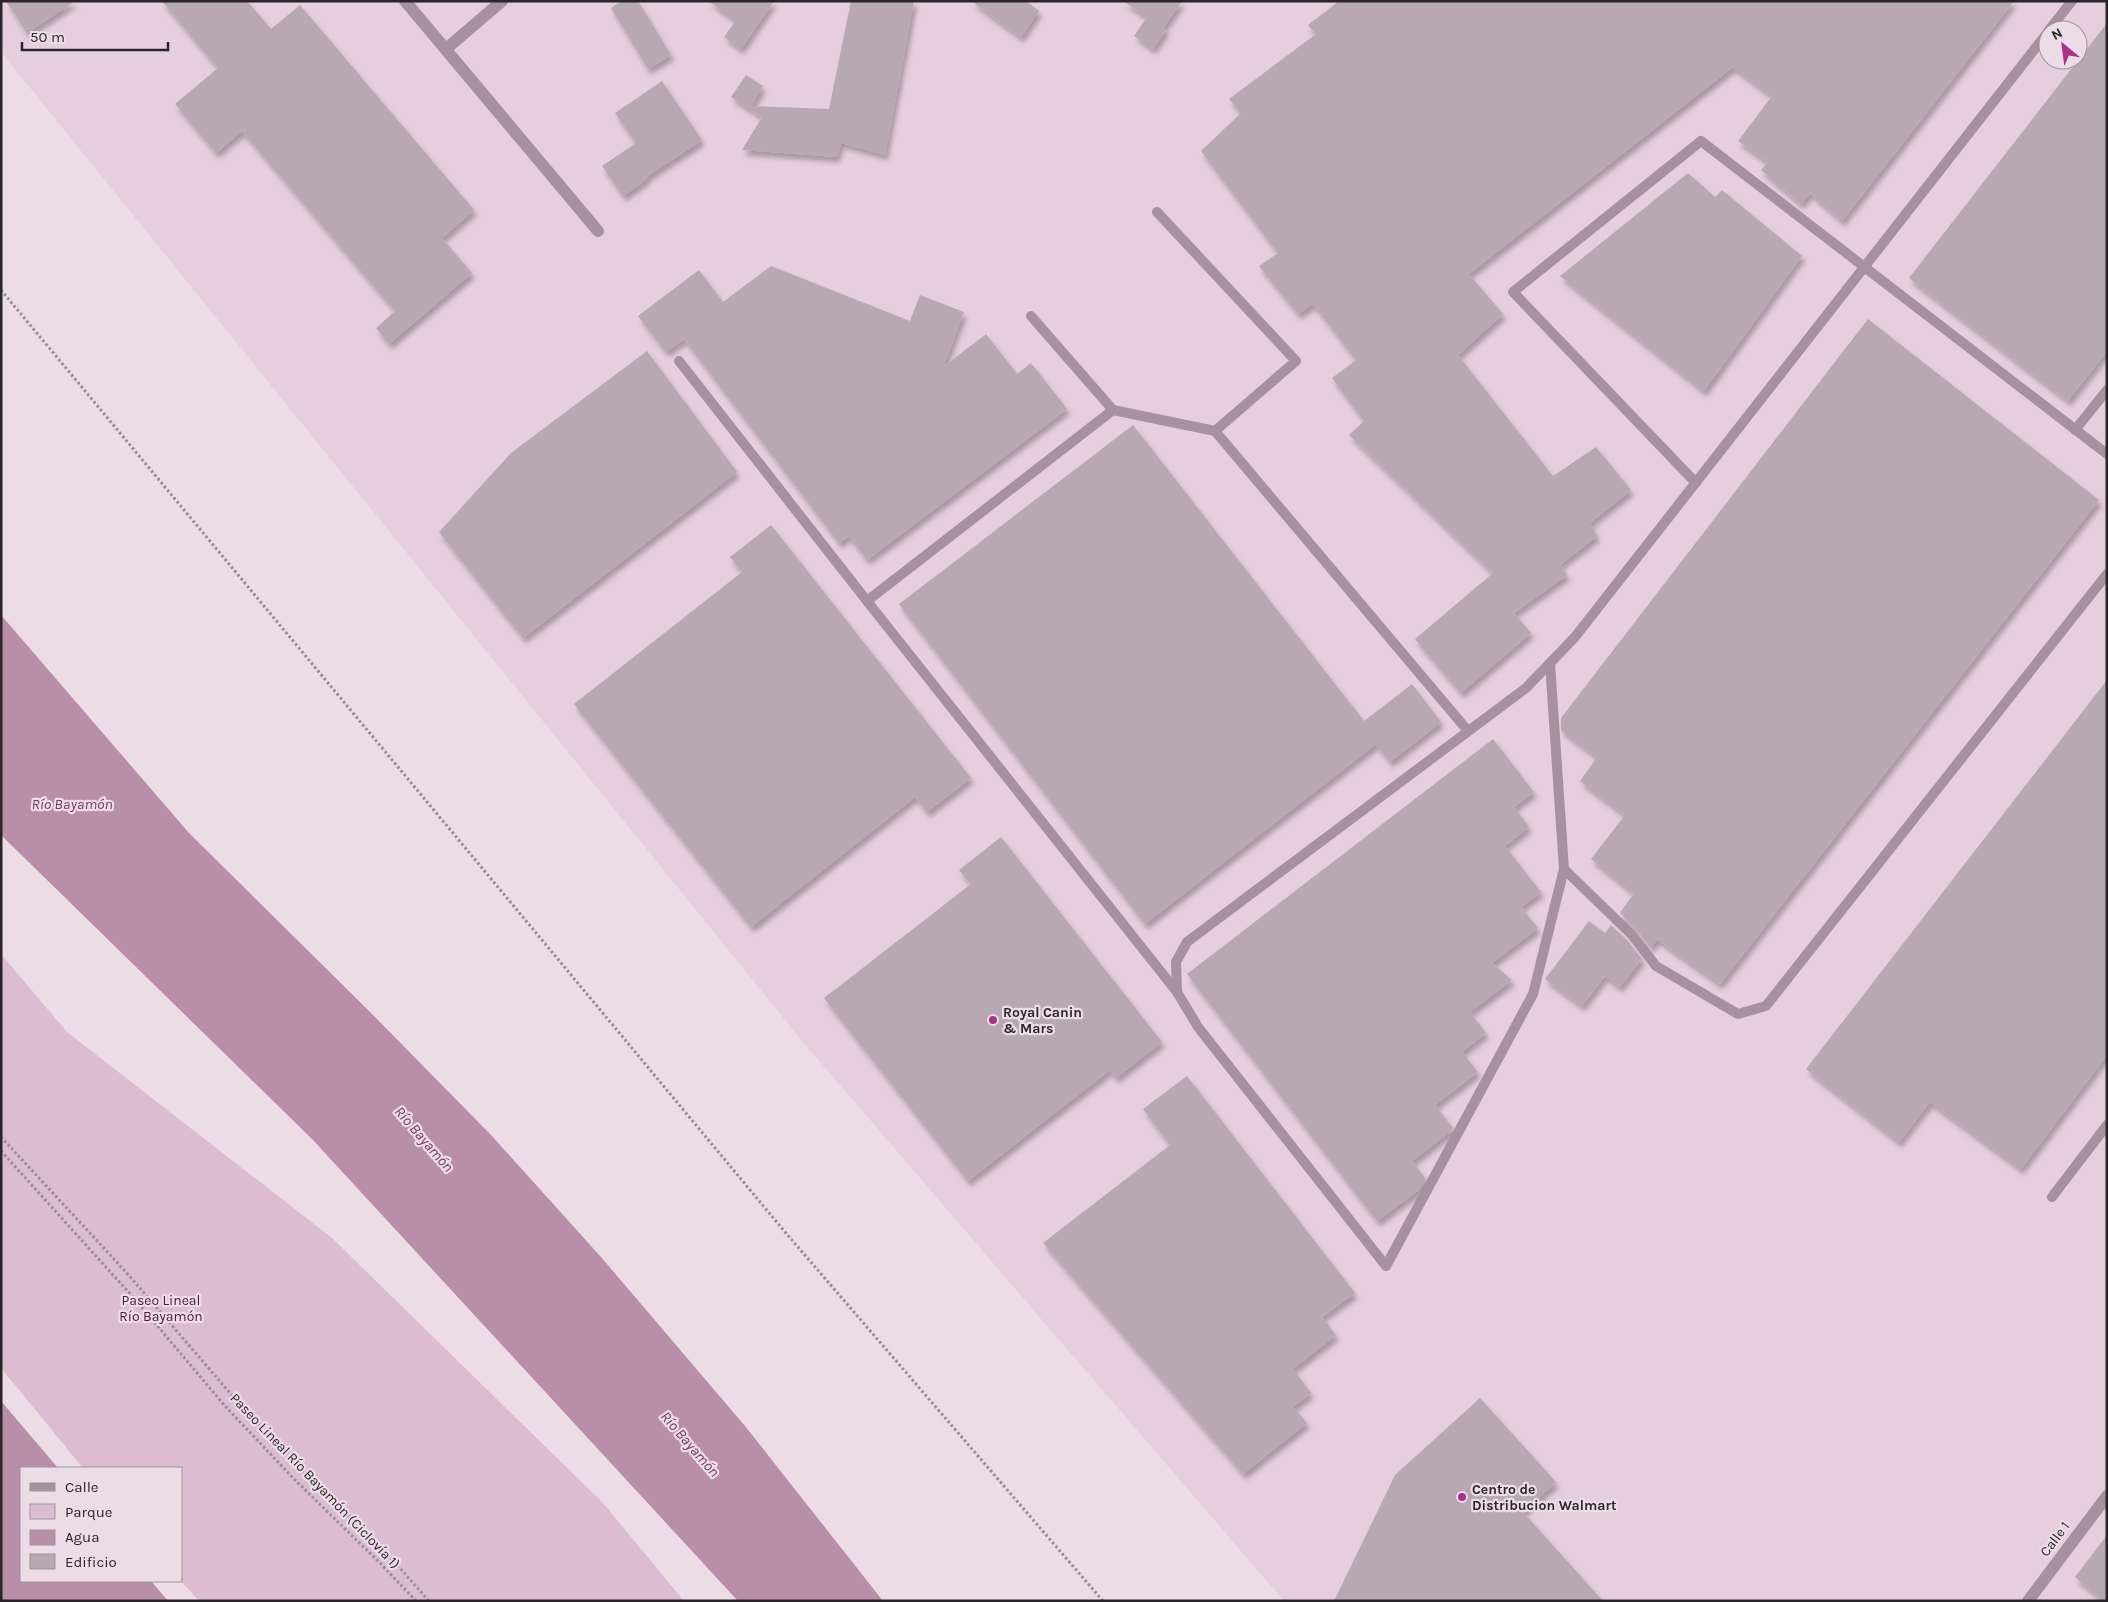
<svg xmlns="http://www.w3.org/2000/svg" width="2108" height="1602" viewBox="0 0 2108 1602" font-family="Karla,sans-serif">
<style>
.built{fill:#e6cfdd;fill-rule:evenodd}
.green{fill:#dcbcd0}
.water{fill:#b98ea9}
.building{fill:#b7a8b1;filter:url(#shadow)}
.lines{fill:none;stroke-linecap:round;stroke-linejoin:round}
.path{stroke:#988d94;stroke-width:3;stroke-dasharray:2.5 2.5;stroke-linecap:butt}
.service{stroke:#a5929e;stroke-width:10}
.minor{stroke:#a5929e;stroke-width:12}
.poi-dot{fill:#a93289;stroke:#ecdce6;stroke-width:2}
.labels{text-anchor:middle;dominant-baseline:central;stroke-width:4.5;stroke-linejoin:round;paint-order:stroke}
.poi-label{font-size:14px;font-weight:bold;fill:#2a2528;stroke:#ecdce6;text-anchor:start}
.park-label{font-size:14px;fill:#4c183d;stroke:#ecdce6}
.street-label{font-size:14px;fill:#2a2528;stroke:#ecdce6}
.water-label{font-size:15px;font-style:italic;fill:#733b61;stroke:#ecdce6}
</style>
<defs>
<filter id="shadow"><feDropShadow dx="3" dy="5.5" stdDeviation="2.5" flood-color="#0004"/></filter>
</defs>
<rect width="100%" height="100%" fill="#ecdce6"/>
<path class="built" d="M1,1H2107V1601H1284L802,1041L1,52ZM2048,30H2078V60H2048Z"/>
<path class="green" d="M1,954L67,1032L332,1238L603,1503L684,1601H199L181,1581V1468H83L1,1368Z"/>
<g class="water">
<path d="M1,615L189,833L372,1014L491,1135L601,1257L745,1426L883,1601H738L312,1139L1,835Z"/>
<path d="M1,1401L58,1468H21V1581H151L168,1601H1Z"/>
</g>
<g class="building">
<path d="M6,1H75L27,33Z"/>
<path d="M162,1H247L271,29L300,5L474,210L442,238L472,273L389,344L376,328L395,311L242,131L216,153L175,104L218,68Z"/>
<path d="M622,1H638L671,55L648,69L611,8Z"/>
<path d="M708,1H774L741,49L724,37L736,20Z"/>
<path d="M851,1H914L885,155L841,143L837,157L742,150L762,117L731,97L746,75L763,86L751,106L829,109Z"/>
<path d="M971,1H1026L1039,11L1021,37Z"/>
<path d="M1123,1H1182L1163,28L1166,30L1153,49L1134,36L1147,17Z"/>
<path d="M1339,1H2014L1842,221L1810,193L1801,204L1761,170L1768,162L1738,141L1772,96L1733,67L1469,274L1503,314L1458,355L1553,476L1596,447L1631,490L1590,523L1597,536L1560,565L1567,575L1514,613L1531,633L1461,693L1415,639L1493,573L1349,435L1364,421L1332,378L1356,360L1313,304L1298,314L1259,266L1278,253L1201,151L1241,113L1229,99L1316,34L1308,25Z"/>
<path d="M2107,23V351L2068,401L1909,278Z"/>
<path d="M662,81L702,140L646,177L647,179L623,196L602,166L636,143L615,113Z"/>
<path d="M1688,173L1715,197L1722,190L1802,256L1704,391L1560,276Z"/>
<path d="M771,266L910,321L920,295L964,312L943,367L986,334L1017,374L1031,363L1067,409L867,560L849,536L839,543L684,339L666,352L638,316L699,270L723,302Z"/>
<path d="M1868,319L2099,500L1720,984L1657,939L1651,948L1637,930L1620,913L1634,893L1591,859L1625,815L1580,781L1597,757L1561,730V718Z"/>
<path d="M647,351L737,472L523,638L439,532L511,453Z"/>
<path d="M1133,425L1364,721L1412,684L1441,722L1390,762L1376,744L1145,924L899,604Z"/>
<path d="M771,525L971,778L927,812L915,797L751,927L574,704L742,572L730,557Z"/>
<path d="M2107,680V1055L2021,1169L1930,1102L1899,1142L1806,1069Z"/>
<path d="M1493,739L1534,792L1514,807L1529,827L1505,846L1541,892L1521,907L1538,928L1492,963L1512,980L1470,1012L1486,1033L1462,1052L1478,1072L1435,1105L1453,1128L1451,1131L1412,1161L1425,1178L1420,1189L1377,1221L1187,974Z"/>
<path d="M1001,837L1162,1042L1116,1078L1110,1070L968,1181L824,998L971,884L959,870Z"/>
<path d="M1589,921L1605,933L1611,925L1627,940L1642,959L1620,987L1605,976L1582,1006L1545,979Z"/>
<path d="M1187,1076L1355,1293L1322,1317L1336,1335L1293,1369L1311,1393L1293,1407L1307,1423L1243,1474L1043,1243L1170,1145L1143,1109Z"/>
<path d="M1480,1398L1556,1482L1523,1512L1603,1601H1334L1395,1475Z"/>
<path d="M2107,1535V1601H2104L2075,1577Z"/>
</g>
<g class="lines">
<g class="path">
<path d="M1,290L785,1232L1103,1601"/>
<path d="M1,1137L126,1272L248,1414L301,1465L303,1473L382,1548L429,1601"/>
<path d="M1,1151L133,1297L225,1406L294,1479L380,1563L416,1601"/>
</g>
<g class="service">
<path d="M2049,30L2072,1"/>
<path d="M1157,212L1296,361L1215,431"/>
<path d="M1031,316L1113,410"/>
<path d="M679,361L867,601"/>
<path d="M2075,430L2107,390"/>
<path d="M1696,483L1513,292L1701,141L2107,454"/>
<path d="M1550,663L1564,869L1632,935L1656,966L1738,1014L1766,1006L2107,574"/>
<path d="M1564,869L1533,994L1386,1266L1198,1027L1177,992L1176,962L1187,942L1526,688L1575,637L2048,32"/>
<path d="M1177,992L867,601L1113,410L1215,431L1468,731"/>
<path d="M2052,1197L2107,1125"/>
</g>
<g class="minor">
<path d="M405,1L598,231"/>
<path d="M446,49L502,1"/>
<path d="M2028,1601L2107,1496"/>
</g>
</g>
<g class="poi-dot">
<circle cx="993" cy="1020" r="5"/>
<circle cx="1462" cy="1497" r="5"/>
</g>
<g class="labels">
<g class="poi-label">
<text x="1003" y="1012">Royal Canin<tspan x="1003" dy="16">&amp; Mars</tspan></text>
<text x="1472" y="1489">Centro de<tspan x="1472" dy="16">Distribucion Walmart</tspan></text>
</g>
<g class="park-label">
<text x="161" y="1300">Paseo Lineal<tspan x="161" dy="16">Río Bayamón</tspan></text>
</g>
<g class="street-label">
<text transform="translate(315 1481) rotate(46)">Paseo Lineal Río Bayamón (Ciclovía 1)</text>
<text transform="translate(2055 1539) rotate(-53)">Calle 1</text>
</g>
<g class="water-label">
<text x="72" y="804">Río Bayamón</text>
<text transform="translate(424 1139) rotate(49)">Río Bayamón</text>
<text transform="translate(690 1444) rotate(49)">Río Bayamón</text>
</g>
</g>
<rect width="2108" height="1602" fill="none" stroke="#2a2528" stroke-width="5"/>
<rect x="20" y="1467" width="162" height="115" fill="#ecdce6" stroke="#9e939a"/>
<rect x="30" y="1483" width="25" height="8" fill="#a5929e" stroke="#9e939a"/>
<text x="65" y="1492" font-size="15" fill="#2a2528">Calle</text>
<rect x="30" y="1504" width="25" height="15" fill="#dcbcd0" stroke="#9e939a"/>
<text x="65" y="1517" font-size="15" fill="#2a2528">Parque</text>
<rect x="30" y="1530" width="25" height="15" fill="#b98ea9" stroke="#9e939a"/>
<text x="65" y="1542" font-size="15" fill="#2a2528">Agua</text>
<rect x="30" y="1554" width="25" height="15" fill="#b7a8b1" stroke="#9e939a"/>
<text x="65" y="1567" font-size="15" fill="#2a2528">Edificio</text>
<g transform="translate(2063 45) rotate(331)"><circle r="24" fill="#ecdce6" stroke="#9e939a"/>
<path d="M0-4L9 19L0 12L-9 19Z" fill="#a93289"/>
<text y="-8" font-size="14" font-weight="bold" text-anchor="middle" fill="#2a2528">N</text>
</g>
<path d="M22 42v8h146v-8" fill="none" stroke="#2a2528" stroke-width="2.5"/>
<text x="30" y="42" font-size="15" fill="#2a2528" stroke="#ecdce6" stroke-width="4" paint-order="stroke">50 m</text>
</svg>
